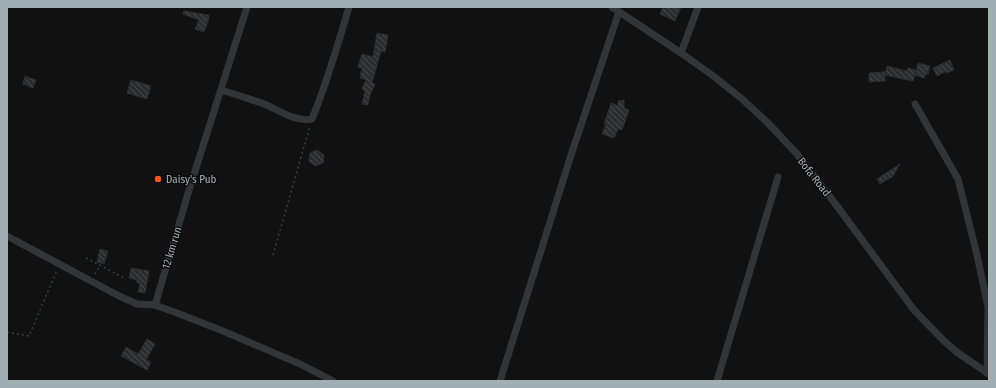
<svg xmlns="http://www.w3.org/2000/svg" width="996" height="388" viewBox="0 0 996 388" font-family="'Fira Sans Condensed',sans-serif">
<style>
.building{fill:url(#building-back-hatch);stroke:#2b2c2f}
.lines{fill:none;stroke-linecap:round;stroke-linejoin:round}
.path{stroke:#373d3f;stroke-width:1.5;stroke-dasharray:2 3;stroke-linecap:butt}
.street{stroke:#323538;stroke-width:7}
.poi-dot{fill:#ff531d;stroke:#0c0c0d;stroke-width:1.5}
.labels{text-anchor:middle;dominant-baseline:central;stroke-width:3;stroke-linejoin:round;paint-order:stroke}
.street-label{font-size:11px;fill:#a1afb4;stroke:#0c0c0d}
.poi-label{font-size:11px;fill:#a1afb4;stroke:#0c0c0d;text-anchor:start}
</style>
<defs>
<pattern id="building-back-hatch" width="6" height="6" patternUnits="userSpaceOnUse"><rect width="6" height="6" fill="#2c2d2f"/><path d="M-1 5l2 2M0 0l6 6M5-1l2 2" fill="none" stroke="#47494b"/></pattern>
</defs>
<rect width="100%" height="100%" fill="#111112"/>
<g class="building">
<path d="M663,7H681L675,21L660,14Z"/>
<path d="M184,11L209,15L208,21L204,32L195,29L199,20L183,14Z"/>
<path d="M377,33L388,35L385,52L381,51L372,83L375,84L370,95L368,105L362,104L365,91L362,89L366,80L360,78L362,68L358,67L362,54L373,57Z"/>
<path d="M950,60L954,70L947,73V71L937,76L933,68Z"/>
<path d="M918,63L930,66L928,74H926L924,78L915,75Z"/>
<path d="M887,66L907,71L908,68L916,70L913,81L885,75Z"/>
<path d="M885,72V81L869,82V73Z"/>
<path d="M25,76L36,80L33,88L23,84Z"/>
<path d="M131,80L151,86L147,99L127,93Z"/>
<path d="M624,100V108L629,110L622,130L618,129L614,138L602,134L606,124H604L611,103L618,106V101Z"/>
<path d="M317,150L324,155L323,163L315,166L309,161L310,153Z"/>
<path d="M900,164L893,176L880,184L877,179Z"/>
<path d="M100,249L108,251L104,264L97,262Z"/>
<path d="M131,268L149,271L145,293L138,292L140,283H137V280L129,278Z"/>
<path d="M147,339L155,344L146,360L151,362L147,370L121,356L126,347L138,354Z"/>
</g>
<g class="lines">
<g class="path">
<path d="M273,255L310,126"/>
<path d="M86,258L126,279"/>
<path d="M95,274L100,266"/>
<path d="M7,332L29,336L57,270"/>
</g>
<g class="street">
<path d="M247,7L190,187L155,305L177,313L223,331L300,364L333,381"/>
<path d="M612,7L681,53L712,75L741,98L767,122L797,154L831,198L914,310L944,341L958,353L989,374"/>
<path d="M681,53L698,7"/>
<path d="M221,90C235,94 249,99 262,103C277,109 296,123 312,119C327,83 338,44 349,7"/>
<path d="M915,104L958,179L977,255L988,307L987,373"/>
<path d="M7,236L119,296L137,304L155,305"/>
<path d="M500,381L572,152L619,12"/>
<path d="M717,381L778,177"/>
</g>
</g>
<circle class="poi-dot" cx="158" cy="179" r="4"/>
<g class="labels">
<g class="street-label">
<text transform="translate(814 177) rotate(52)">Bofa Road</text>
<text transform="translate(172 248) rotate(-73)">12 km run</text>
</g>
<g class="poi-label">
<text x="166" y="179">Daisy's Pub</text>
</g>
</g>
<rect width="996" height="388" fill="none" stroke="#a1afb4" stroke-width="16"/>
</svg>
